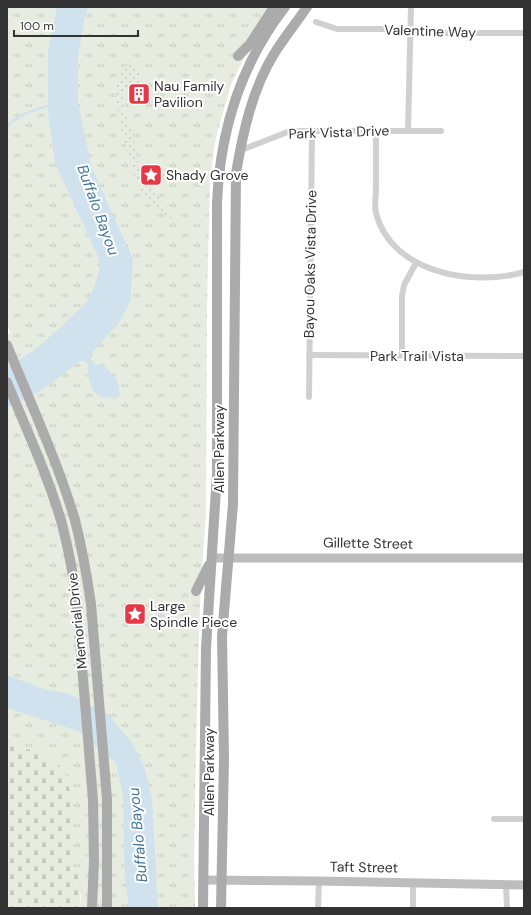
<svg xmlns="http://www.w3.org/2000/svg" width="531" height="915" viewBox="0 0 531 915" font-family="'DM Sans',sans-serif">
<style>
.grass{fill:url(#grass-tufts)}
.cemetery{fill:url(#cemetery-stones)}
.garden{fill:url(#garden-dots)}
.water{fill:#cfe2ee}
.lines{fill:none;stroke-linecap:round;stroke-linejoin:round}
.stream{stroke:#cfe2ee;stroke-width:2.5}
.street{stroke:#d0d0d0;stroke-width:6}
.secondary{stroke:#bdbdbd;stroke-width:9}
.primary{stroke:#ababab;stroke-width:10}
.labels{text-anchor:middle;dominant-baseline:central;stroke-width:4;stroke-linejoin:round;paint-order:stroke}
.street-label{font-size:14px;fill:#333;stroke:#fff}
.poi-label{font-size:14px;fill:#333;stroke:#fff;text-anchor:start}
.water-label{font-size:15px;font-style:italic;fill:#3f7597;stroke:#fff}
</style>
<defs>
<pattern id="grass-tufts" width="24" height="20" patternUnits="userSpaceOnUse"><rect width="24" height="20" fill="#e6ecdf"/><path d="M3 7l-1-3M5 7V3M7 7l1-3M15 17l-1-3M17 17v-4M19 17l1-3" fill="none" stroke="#c6cbc0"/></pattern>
<pattern id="cemetery-stones" width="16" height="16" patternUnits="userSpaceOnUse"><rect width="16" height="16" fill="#e6ecdf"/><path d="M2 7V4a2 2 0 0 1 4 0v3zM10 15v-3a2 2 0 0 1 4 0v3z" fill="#c6cbc0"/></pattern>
<pattern id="garden-dots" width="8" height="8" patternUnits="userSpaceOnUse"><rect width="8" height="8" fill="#e6ecdf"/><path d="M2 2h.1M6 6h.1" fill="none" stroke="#c6cbc0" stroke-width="1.8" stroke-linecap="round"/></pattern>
</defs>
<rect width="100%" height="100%" fill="#fff"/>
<path class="grass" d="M7,7H271L232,82L216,137L210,177L207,307L206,509L200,603L197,703L194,858L195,908H81V896L73,868L71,807L69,787L45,755L7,745V335L10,333L7,323Z"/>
<path class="cemetery" d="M7,745C19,748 34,749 45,755C54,759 61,766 65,774C75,796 73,843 73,868L79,875L81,908H7Z"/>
<path class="garden" d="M131,64L139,68L143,74L138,84L131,82C119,90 126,114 128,126L133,128C134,136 134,143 135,150C138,164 143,177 150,189L152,188L172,216V219C162,214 153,210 147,202C141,194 138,183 134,173C126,148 112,106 118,79C119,75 123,70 125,66Z"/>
<g class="water">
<path d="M57,7H89L85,16L78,57V102L91,166L133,259L130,302L118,324L89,356L95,365L105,366C112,374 121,382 119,392L121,394L114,400L112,397C90,401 88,380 88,364L84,361H79C57,380 34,397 7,408V368L40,346L85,304L94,288L100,268L97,254L55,163L48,112V52Z"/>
<path d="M7,675L41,688L71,695L109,715L132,743L144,766L152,799L158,908H128V898L125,880L123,795L116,763L78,731L7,708Z"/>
</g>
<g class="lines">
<path class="stream" d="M7,126C19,114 34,110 51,105"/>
<g class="street">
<path d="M316,22L337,29H397L409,33H524"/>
<path d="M376,131C376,150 376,170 376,189C376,196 374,206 376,213C391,273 473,287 524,272"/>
<path d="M408,131L411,7"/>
<path d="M239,151L290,131H441"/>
<path d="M309,355L524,356"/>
<path d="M402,355V296L404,285L416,263"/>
<path d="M309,397L312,131"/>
<path d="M494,819H524"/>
<path d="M506,884L507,908"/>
<path d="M318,908L319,881"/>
<path d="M413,908V883"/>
</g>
<g class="secondary">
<path d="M212,558H524"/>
<path d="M203,880L319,881L524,885"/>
</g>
<g class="primary">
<path d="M238,56L250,44L274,7"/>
<path d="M7,345C30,402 57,460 75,520C82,548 87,576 91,604L107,799V908"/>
<path d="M7,382C26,429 48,475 62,524C69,551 74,578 77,605L93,800L94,861L92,908"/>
<path d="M196,591L209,565"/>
<path d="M203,908L206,648L217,473V203C220,130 240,65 285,7"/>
<path d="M221,908L224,758L222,636L233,504L236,173C243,132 252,90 274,54C284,38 296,23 307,7"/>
</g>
</g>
<defs>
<g id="building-square" transform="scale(1.15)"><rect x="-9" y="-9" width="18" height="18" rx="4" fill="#e63946" stroke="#fff"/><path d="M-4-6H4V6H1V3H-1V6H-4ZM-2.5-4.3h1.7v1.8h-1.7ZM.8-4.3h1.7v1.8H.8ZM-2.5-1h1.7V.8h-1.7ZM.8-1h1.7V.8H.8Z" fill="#fff"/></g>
<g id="sight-square" transform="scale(1.15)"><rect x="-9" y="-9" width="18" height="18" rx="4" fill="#e63946" stroke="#fff"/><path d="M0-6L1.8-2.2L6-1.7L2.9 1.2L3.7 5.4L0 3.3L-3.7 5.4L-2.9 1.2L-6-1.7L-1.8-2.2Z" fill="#fff"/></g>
</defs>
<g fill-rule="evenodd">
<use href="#building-square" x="139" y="94"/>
<use href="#sight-square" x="151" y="175"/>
<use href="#sight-square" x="135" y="614"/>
</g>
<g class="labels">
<g class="street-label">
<text transform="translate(430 31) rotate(2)">Valentine Way</text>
<text transform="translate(339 132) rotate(-2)">Park Vista Drive</text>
<text transform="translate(310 264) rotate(-89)">Bayou Oaks Vista Drive</text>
<text x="417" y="356">Park Trail Vista</text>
<text transform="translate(219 449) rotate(-90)">Allen Parkway</text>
<text transform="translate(368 543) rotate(1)">Gillette Street</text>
<text transform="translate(77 621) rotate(-96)">Memorial Drive</text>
<text transform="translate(209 772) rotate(-90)">Allen Parkway</text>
<text transform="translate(364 867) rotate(1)">Taft Street</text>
</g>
<g class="poi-label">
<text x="154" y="86">Nau Family<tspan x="154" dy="16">Pavilion</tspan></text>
<text x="166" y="175">Shady Grove</text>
<text x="150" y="606">Large<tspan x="150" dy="16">Spindle Piece</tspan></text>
</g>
<g class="water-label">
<text transform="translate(98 210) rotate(70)">Buffalo Bayou</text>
<text transform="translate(138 835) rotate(-95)">Buffalo Bayou</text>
</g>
</g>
<rect width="531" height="915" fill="none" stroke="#333333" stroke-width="16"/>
<path d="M14 30v6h124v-6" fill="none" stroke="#333333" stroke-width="2"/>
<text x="20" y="30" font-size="12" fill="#333333" stroke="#ffffff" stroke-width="3" paint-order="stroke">100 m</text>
</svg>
